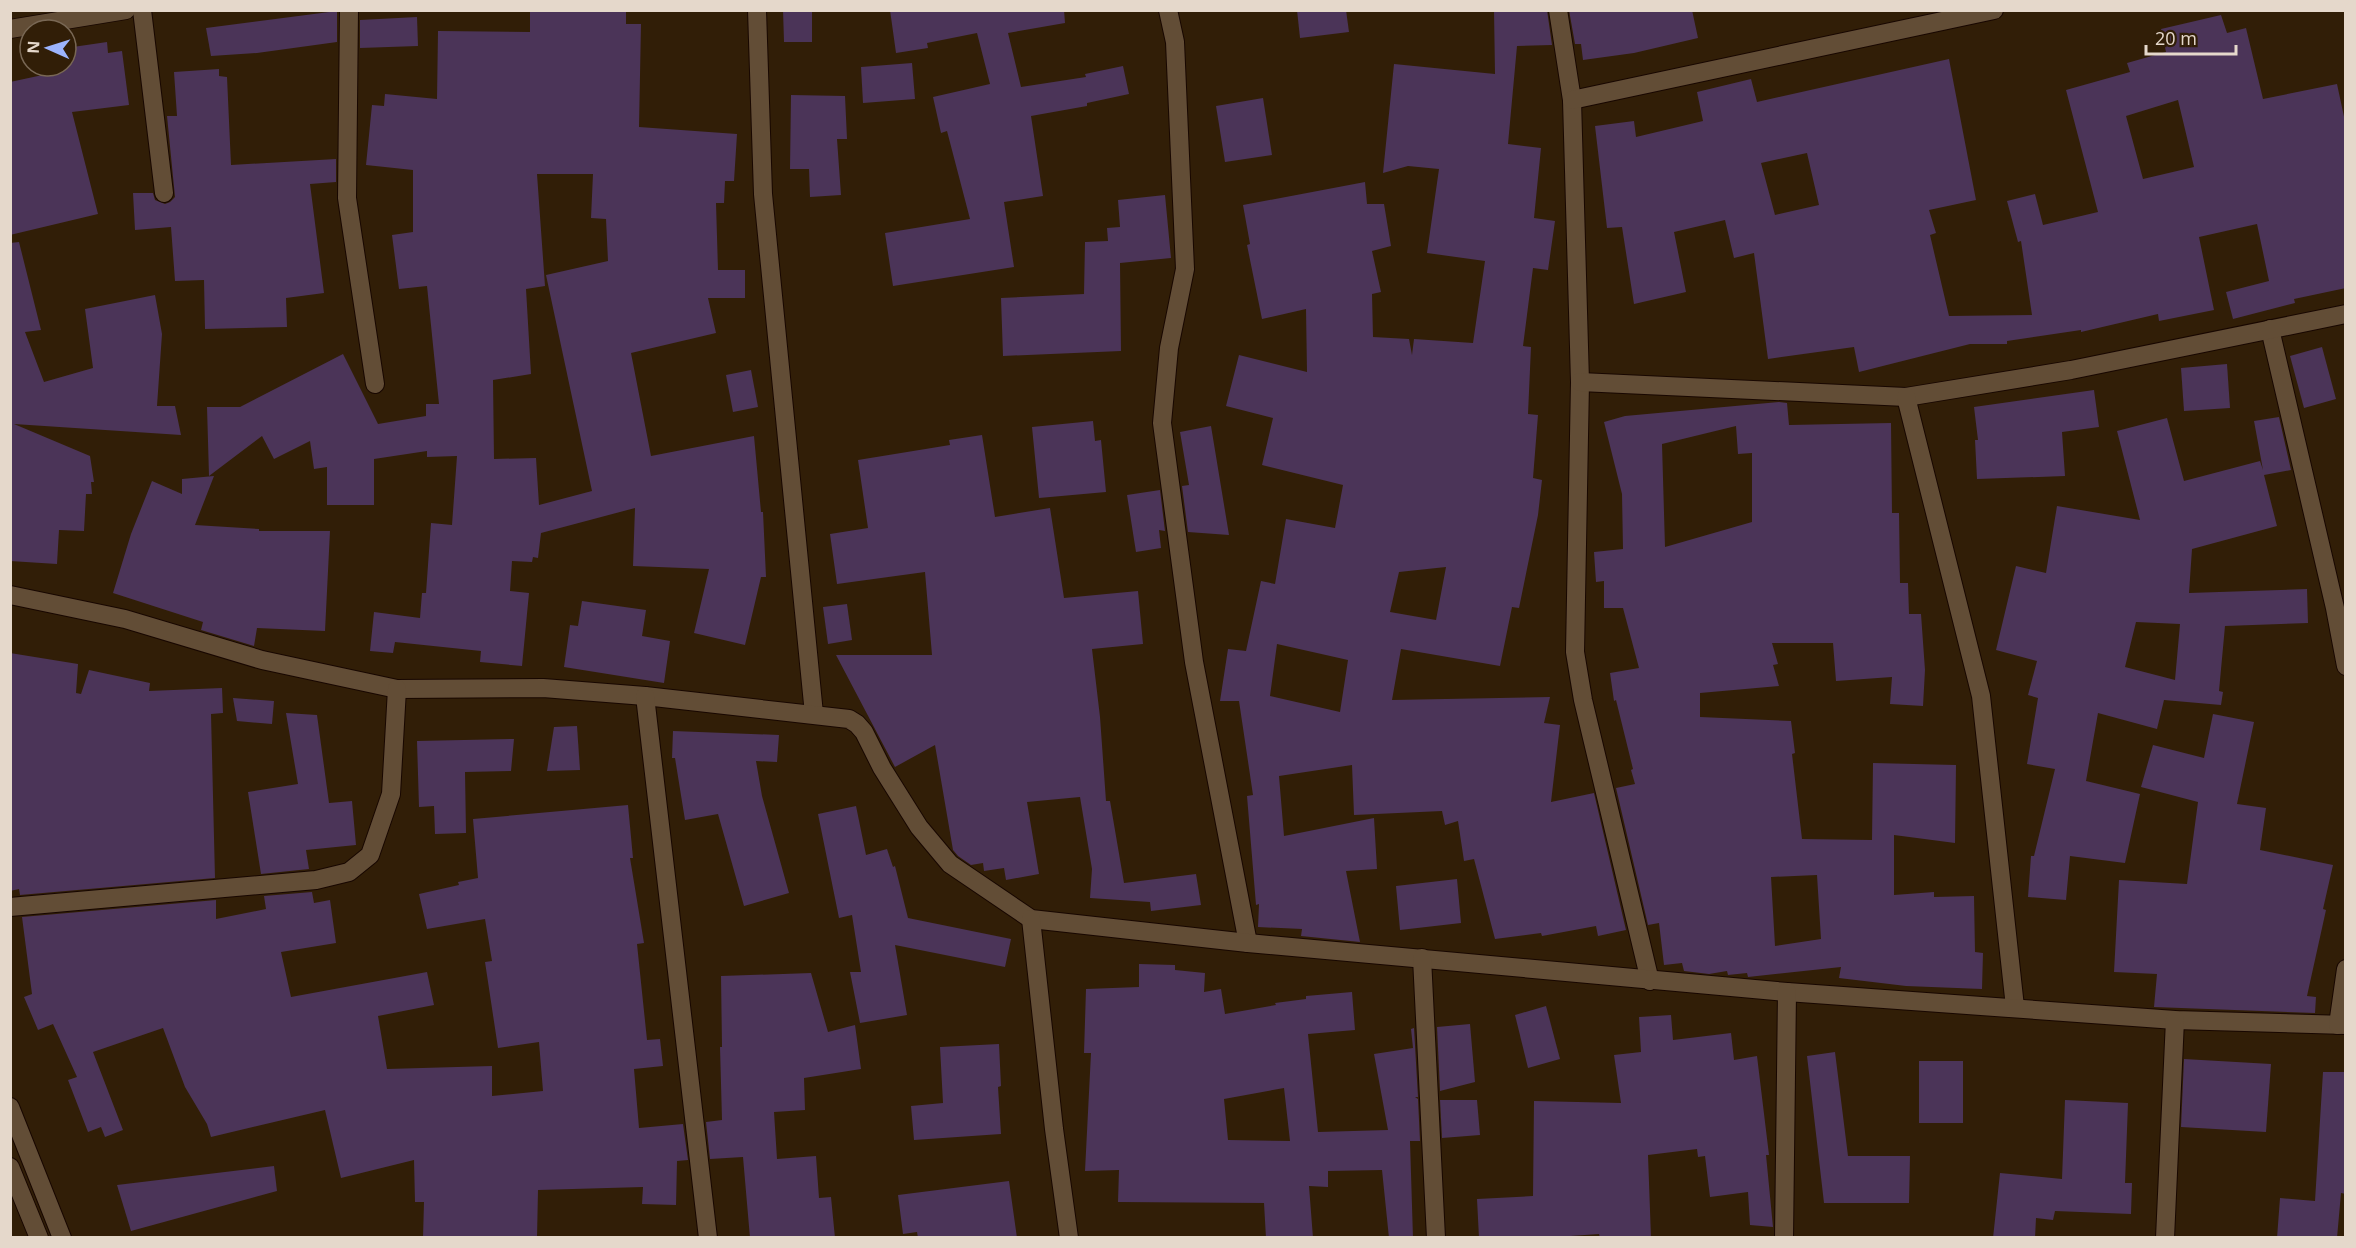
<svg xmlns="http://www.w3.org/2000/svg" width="2356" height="1248" viewBox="0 0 2356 1248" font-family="'Open Sans',sans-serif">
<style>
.building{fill:#4b3458;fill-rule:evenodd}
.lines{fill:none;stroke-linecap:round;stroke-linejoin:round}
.minor-casing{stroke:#180700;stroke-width:20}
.minor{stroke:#624d36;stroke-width:18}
</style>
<rect width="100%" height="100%" fill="#311e07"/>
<g class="building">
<path d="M530,10H626V24H641L639,127L737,134L734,181H725L724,203H716L718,270H745V298H708L716,333L631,353L651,456L754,436L761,512H763L766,577H761L745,645L694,633L709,569L633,566L635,508L541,533L538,558L533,557L532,562L512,561L510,591L529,593L522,666L480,662L481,651L395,642L393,653L370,651L374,612L420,618L422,593H426L431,523L452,525L457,456L427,457V451L374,459V505H327V467L314,469L310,441L274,459L262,436L209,476L207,407H240L343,354L378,424L426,416V404H439L427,286L399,289L392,235L413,232V170L366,165L372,105L384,106L385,94L437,99L438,31L530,32ZM537,174H593L591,218L606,219L608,261L546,275L592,491L539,505L536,458L494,459L493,380L531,374L526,289L545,286Z"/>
<path d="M783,10H812V42H784Z"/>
<path d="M890,10H1064L1065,23L1008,33L1021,87L1086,77L1085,74L1123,66L1129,94L1087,103V106L1031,116L1043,196L1004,202L1014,267L893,286L885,233L970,219L947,131L941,133L933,97L990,84L977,33L927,43L928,48L896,53Z"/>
<path d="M1297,10H1346L1349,32L1300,38Z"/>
<path d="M1494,10H1547L1552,45L1517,46L1508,144L1541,148L1534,218L1555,221L1548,270L1533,268L1523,346L1531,347L1528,414L1538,415L1533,478L1542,480L1538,515L1519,608L1512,607L1500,666L1401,649L1392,700L1550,697L1544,723L1560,725L1551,802L1594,793L1626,930L1598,936L1596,926L1542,936L1541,933L1495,939L1474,859L1464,861L1458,821L1445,825L1442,811L1354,815L1352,765L1279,776L1284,836L1374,818L1377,869L1346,871L1360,942L1301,936L1302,929L1258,927L1259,904L1256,905L1247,796L1253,795L1239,701H1220L1228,649L1246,651L1261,581L1275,584L1286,519L1335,528L1343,485L1262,465L1273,418L1226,406L1239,355L1307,372L1306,309L1262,319L1247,245L1250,244L1243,205L1365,182L1367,204H1384L1391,246L1372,251L1381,292L1372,294L1373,337L1409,339L1412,355L1414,339L1473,343L1485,261L1427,253L1439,169L1408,166L1383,173L1394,64L1495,74ZM1446,567L1436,620L1390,612L1399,572ZM1277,644L1348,660L1340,712L1270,696Z"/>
<path d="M1569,10H1692L1698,38L1634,53L1583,60L1581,44H1575Z"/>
<path d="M337,11V42L257,53L211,56L206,28Z"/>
<path d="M2221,15L2227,33L2246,28L2263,99L2337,84L2346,126V288L2294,299L2295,303L2233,319L2226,292L2269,281L2257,224L2199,237L2214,310L2159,321L2158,314L2081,332V330L2007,341V344H1970L1859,372L1854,347L1768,359L1754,253L1734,258L1725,220L1674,232L1686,292L1634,304L1622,227L1607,228L1595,126L1634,121L1636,137L1703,121L1697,92L1751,79L1757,102L1949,59L1976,200L1929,210L1936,233L1930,235L1949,316L2032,315L2021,241L2018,242L2007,201L2035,194L2043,225L2098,212L2066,90L2130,72L2127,63L2166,52L2161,29ZM2178,100L2194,167L2143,179L2126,116ZM1807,153L1819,205L1775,215L1761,163Z"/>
<path d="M417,17L418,46L360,48V20Z"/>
<path d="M107,42L108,53L122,51L129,105L72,112L98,214L10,235V82L52,73L51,66H66V48Z"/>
<path d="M912,63L915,99L863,103L861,67Z"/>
<path d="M219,69V76L227,77L231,165L336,159V182L310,184L324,293L286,298L287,327L205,329L204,280L175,281L171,227L135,230L133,193H153L155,200L165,204L170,202L175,197L167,116H177L174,72Z"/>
<path d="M791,95L845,96L847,139H837L841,195L810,197L809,169H790Z"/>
<path d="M1263,98L1272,155L1225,162L1216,106Z"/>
<path d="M1165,195L1171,258L1120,263L1121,351L1003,356L1001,298L1084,294L1085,242L1108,241L1107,228L1120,227L1118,200Z"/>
<path d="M19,242L41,330L25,332L44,382L93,368L85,309L155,295L162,334L157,406H175L181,435L14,424L90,456L94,482H91L92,494H86L84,531L59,530L57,564L10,561V243Z"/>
<path d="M2322,347L2336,399L2304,408L2290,356Z"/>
<path d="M2227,364L2230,408L2184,411L2181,368Z"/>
<path d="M751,370L758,407L733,412L726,375Z"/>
<path d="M2094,390L2099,427L2062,432L2065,476L1977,479L1975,440H1978L1974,407Z"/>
<path d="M1779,402L1787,403L1789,425L1891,423L1892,513H1899L1900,583H1908L1909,614H1921L1925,670L1923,706L1890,704L1892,677L1836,681L1833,643H1772L1778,664L1773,665L1779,686L1700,693V717L1791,721L1795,753L1792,754L1802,839L1872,840L1873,763L1956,765L1955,843L1894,835V895L1934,892V897L1974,896L1975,952L1983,953L1982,989L1906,986L1839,978L1841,967L1748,977L1747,973L1728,975L1727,971L1709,974L1684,971L1682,963L1664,965L1659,923L1648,925L1616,788L1635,784L1631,770L1633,769L1616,700L1614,701L1610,673L1639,668L1623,608H1604V581L1596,582L1594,552L1623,549L1622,494L1604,422L1625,416ZM1736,426L1738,454L1752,453V522L1665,547L1662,444ZM1817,875L1821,939L1775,946L1771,877Z"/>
<path d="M2279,417L2291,470L2264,475L2277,526L2192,549L2189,593L2307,589L2308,623L2225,626L2219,691L2223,692L2221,705L2164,700L2157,729L2098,713L2086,781L2140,794L2125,863L2070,856L2066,900L2028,897L2031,856H2034L2055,769L2027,764L2038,698L2028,695L2037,661L1996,650L2016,566L2046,573L2057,506L2140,520L2117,431L2167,418L2184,481L2260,461L2263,470L2254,421ZM2136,622L2180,624L2175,680L2125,667Z"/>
<path d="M1093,421L1095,441L1101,440L1106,492L1039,498L1032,427Z"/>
<path d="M1211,426L1229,535L1188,532L1182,486L1189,485L1180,432Z"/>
<path d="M982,435L995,517L1050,508L1064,598L1138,591L1143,644L1092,649L1100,717L1106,801H1110L1124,883L1196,874L1201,905L1151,911L1150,902L1090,898L1092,869L1080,797L1027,802L1039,874L1006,880L1004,868L984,871L983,863L971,865L958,856L953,850L935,745L895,767L836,655H932L925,572L837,584L830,534L868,528L858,460L950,445L949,440Z"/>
<path d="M214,476L195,525L259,529V531H330L325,631L257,628L254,646L201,630L203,622L113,593L131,534L152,481L182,494V479Z"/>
<path d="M1160,490L1165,531L1159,530L1161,548L1136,552L1127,495Z"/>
<path d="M582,601L646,610L642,636L670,641L664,683L564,667L570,625L578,626Z"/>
<path d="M847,604L852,640L828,644L823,607Z"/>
<path d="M10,653L78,664L76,693L81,694L89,670L150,683L149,691L222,688L223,713L211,714L215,878L20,895L19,889L10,891Z"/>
<path d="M233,698L274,701L272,724L237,721Z"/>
<path d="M286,713L317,715L329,803L352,801L356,845L306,850L309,869L261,874L248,792L298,784Z"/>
<path d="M2213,714L2254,722L2237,804L2266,808L2260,850L2333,865L2323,909L2326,910L2307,996L2316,997L2315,1013L2154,1007L2157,974L2114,972L2119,880L2187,884L2198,802L2141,787L2153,745L2204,758Z"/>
<path d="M577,726L580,770L547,771L554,727Z"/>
<path d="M673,731L779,735L777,762L756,761L762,796L789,893L744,906L718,814L685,820L675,758H672Z"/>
<path d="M514,739L511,771L465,772L466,833L435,834L434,806L419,807L417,741Z"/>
<path d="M628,805L633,858H630L644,943L637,944L647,1040L660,1039L663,1066L634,1069L639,1128L683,1124L688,1160L677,1161L676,1205L642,1204L643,1187L538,1190L537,1238H423L424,1202H415L414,1160L341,1178L325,1110L211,1137L207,1124L185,1087L163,1028L93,1052L123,1130L105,1137L101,1127L88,1132L68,1080L77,1077L53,1024L38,1030L24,997L32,994L22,917L216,900V919L266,909L264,896L312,892L314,903L330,900L336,943L281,952L291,997L427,972L434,1005L378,1016L387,1069L492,1066V1096L543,1091L539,1042L498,1048L485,962L492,961L485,919L427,929L419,894L459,885L458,882L478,878L473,819Z"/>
<path d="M856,806L866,855L887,849L893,867L895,866L908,918L1011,939L1005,967L895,945L907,1015L860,1023L850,972H861L852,915L839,918L818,814Z"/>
<path d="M1457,879L1461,923L1400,930L1396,886Z"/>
<path d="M1139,964L1175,965V970L1205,973L1204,992L1221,989L1225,1014L1276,1005L1275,1003L1306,999V996L1352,992L1355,1030L1308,1034L1318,1132L1388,1130L1374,1054L1413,1048L1411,1029L1414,1028L1418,1097H1415L1418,1099L1420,1141H1410L1413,1238H1389L1382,1170L1328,1171V1187L1309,1186L1313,1238H1266L1264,1203L1118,1202L1119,1170L1085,1171L1091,1053H1084L1086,989L1139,987ZM1284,1088L1290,1141L1228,1140L1224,1099Z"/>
<path d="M811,973L828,1032L855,1025L861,1069L804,1078L805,1110L774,1112L777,1159L816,1156L819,1198L831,1197L835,1238H750L743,1157L710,1159L706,1122L722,1120L720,1047H722L721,976Z"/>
<path d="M1546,1006L1560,1059L1528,1068L1515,1015Z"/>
<path d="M1671,1015L1673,1040L1731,1033L1734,1060L1757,1056L1769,1155H1766L1773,1227L1750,1225L1748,1192L1710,1197L1705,1156L1698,1157L1697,1149L1648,1155L1651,1238H1600L1599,1234L1542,1238H1479L1477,1199L1533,1196L1534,1101L1621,1103L1614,1055L1641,1052L1639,1017Z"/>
<path d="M1470,1024L1475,1082L1440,1091L1437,1027Z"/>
<path d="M999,1044L1001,1086L998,1087L1001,1134L914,1140L911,1106L943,1103L940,1047Z"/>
<path d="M1835,1052L1848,1156H1910L1909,1203H1824L1807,1056Z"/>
<path d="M2184,1059L2271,1064L2266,1132L2181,1127Z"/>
<rect x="1919" y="1061" width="44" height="62"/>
<path d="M2323,1072H2346V1194L2341,1193L2337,1238H2277L2280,1198L2315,1201Z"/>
<path d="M1440,1100H1477L1480,1135L1442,1138Z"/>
<path d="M2065,1100L2128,1103L2125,1183H2132L2131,1214L2055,1211L2053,1220L2036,1218L2035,1238H1993L2000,1173L2062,1179Z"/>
<path d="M274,1166L277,1191L131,1231L117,1185Z"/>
<path d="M1009,1181L1017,1238H918L917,1232L903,1234L898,1195Z"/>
</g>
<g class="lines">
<g class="minor-casing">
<g id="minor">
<path d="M142,10L164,193"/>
<path d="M349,10L347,198L375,384"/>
<path d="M757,10L763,194L814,714"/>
<path d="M1168,10L1175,42L1185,269L1169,348L1162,423L1194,662L1248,943"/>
<path d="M1558,10L1572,100L1580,382L1575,652L1583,700L1650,981"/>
<path d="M10,29L126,10"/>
<path d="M1572,100L1994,10"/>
<path d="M2270,329L2335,608L2346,666"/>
<path d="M1580,382L1906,397L2071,370L2346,314"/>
<path d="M1906,397L1981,696L2015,1007"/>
<path d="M10,595L125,619L262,660L397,689L543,688L645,696L849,719L857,724L864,732L882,768L919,827L950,864L1031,919L1248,943L1787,992L2175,1020L2346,1025"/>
<path d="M645,696L708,1238"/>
<path d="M10,907L316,880L349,872L370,855L391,794L397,689"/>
<path d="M1031,919L1054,1129L1069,1238"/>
<path d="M1422,958L1436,1238"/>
<path d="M2338,1025L2346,969"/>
<path d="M10,1107L62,1238"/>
<path d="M10,1167L39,1238"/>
<path d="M1784,1238L1787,992"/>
<path d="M2165,1238L2175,1020"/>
</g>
</g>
<use href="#minor" class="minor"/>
</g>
<rect width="2356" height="1248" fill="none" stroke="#e5d8cb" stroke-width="24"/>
<g transform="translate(48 48) rotate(273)"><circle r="28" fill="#311e07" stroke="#796855" stroke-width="1.5"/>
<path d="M0-4.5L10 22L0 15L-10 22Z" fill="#9cb4fd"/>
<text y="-9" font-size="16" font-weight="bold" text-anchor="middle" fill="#e5d8cb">N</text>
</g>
<path d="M2146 45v9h90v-9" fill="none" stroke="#e5d8cb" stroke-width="3"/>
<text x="2155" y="45" font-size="18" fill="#e5d8cb" stroke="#311e07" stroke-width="4.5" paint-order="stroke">20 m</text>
</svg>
